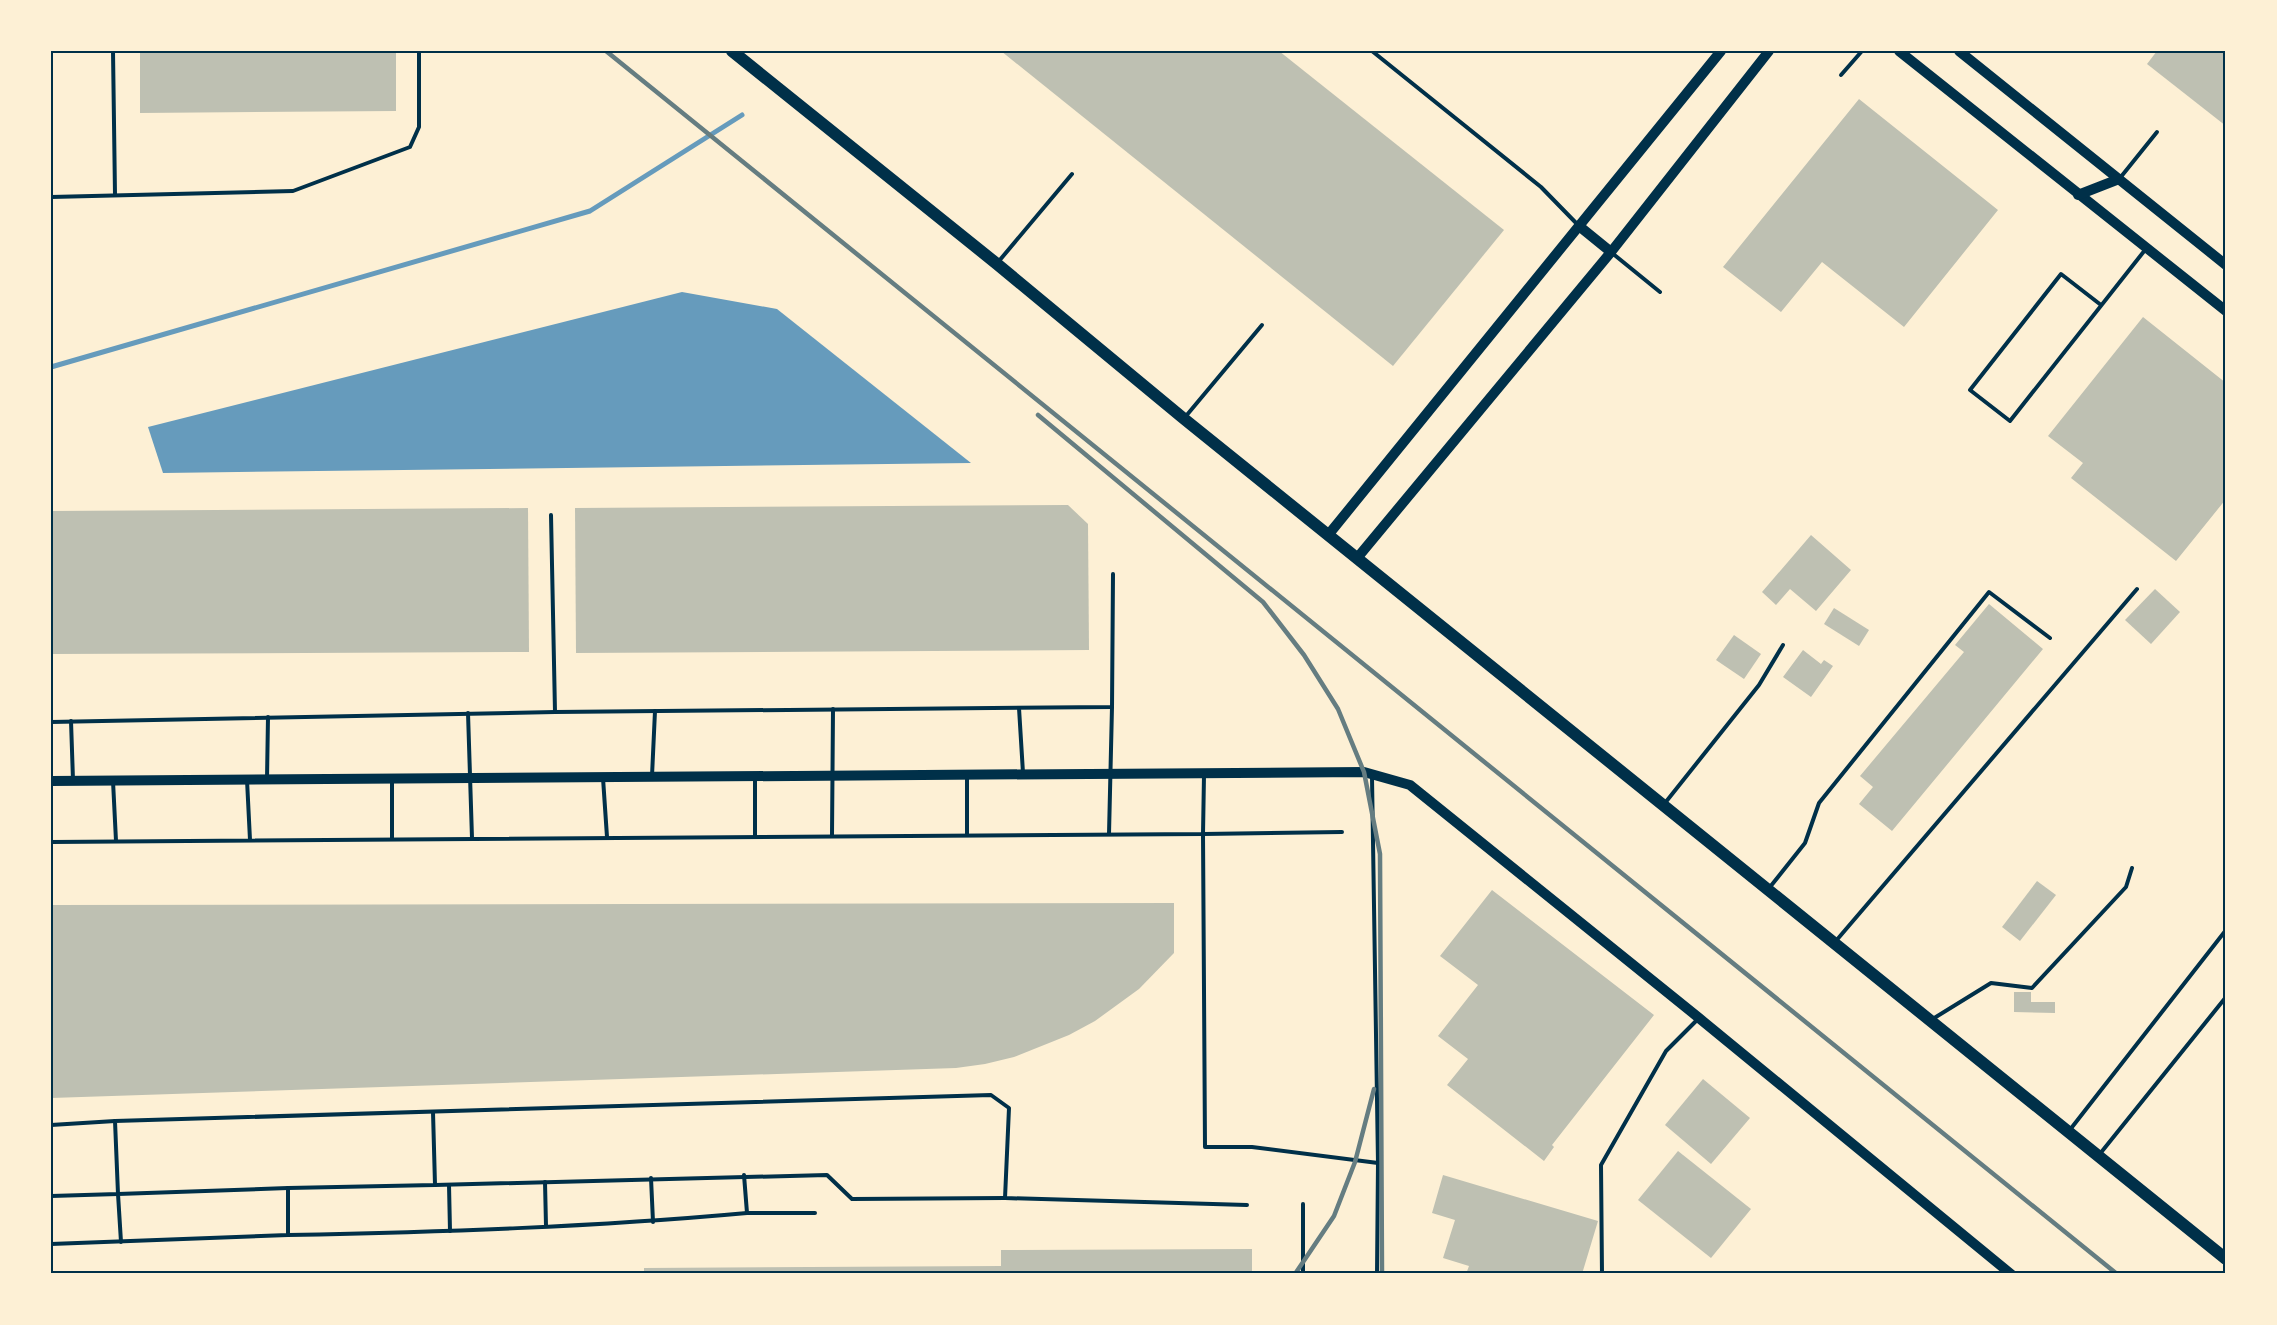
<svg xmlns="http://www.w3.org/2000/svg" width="2277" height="1325" viewBox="0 0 2277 1325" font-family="'Space Grotesk',sans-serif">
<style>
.water{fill:#669bbc}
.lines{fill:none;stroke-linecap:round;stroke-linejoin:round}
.stream{stroke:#669bbc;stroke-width:5}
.building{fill:#bec0b2}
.service{stroke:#003049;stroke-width:4}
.tertiary{stroke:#003049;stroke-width:10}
.secondary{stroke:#003049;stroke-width:12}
.rail{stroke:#657d81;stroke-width:4.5}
.neatline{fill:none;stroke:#003049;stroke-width:2}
</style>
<rect width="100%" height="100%" fill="#fdf0d5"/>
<path class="water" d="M682,292L777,309L971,463L163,473L148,427Z"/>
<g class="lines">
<path class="stream" d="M51,367L590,211L742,115"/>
</g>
<g class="building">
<path d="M140,51H396V111L140,113Z"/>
<path d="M1001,51H1279L1504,230L1393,366Z"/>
<path d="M2157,51H2226V126L2147,64Z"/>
<path d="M1859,99L1998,210L1904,327L1822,262L1781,312L1723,267Z"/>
<path d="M2143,317L2226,383V499L2176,561L2071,478L2083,463L2048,436Z"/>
<path d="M1068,505L1088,524L1089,650L576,653L575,508Z"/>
<path d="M528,508L529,652L51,654V511Z"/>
<path d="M1811,535L1851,570L1816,611L1790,589L1776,605L1762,592Z"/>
<path d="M2155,589L2180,612L2151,644L2125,620Z"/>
<path d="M1989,604L2043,649L1892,831L1859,804L1873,787L1860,776L1964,652L1955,645Z"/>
<path d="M1834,608L1869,630L1859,646L1824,624Z"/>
<path d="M1734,635L1761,654L1744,679L1716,660Z"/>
<path d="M1803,650L1821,664L1824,660L1833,666L1811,697L1783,677Z"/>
<path d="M2037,881L2056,895L2020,941L2002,927Z"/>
<path d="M1492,890L1654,1015L1552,1145L1554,1147L1544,1161L1447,1085L1468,1059L1438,1036L1478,985L1440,956Z"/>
<path d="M1174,903V953L1139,989L1095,1021L1069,1035L1014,1057L985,1064L956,1068L51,1098V905Z"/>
<path d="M2014,992H2031V1002H2055V1013L2014,1012Z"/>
<path d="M1703,1079L1750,1118L1711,1164L1665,1125Z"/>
<path d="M1678,1151L1751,1209L1711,1258L1638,1200Z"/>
<path d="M1443,1175L1598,1221L1582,1274H1466L1469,1266L1443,1258L1455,1220L1432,1213Z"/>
<path d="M1252,1249V1274H644V1268L1001,1266V1250Z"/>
</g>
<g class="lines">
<g class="service">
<path d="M113,51L115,195"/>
<path d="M1372,51L1541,187L1579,226"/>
<path d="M1841,75L1862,51"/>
<path d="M2120,178L2157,132"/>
<path d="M51,197L293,191L410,147L419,127V51"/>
<path d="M1612,253L1660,292"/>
<path d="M999,261L1072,174"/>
<path d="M2101,305L2061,274L1970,390L2010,421L2145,250"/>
<path d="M1186,416L1262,325"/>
<path d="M551,515L555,712"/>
<path d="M1019,708L1023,773"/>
<path d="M468,713L472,838"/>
<path d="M71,721L73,780"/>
<path d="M51,722L555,712L1112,707L1113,574"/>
<path d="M652,776L655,711"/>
<path d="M755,776V836"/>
<path d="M1372,777L1378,1163L1377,1274"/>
<path d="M603,778L607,837"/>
<path d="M967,778V835"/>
<path d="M267,779L268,717"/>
<path d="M392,779V838"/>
<path d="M247,780L250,840"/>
<path d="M113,781L116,841"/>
<path d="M1665,803L1759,685L1783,645"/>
<path d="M1342,832L1203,834L1205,1147H1252L1378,1163"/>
<path d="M1109,834L1112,707"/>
<path d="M832,836L833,709"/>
<path d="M51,842L1203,834L1204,775"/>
<path d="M1770,887L1805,843L1819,803L1989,592L2050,638"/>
<path d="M1835,942L2137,589"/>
<path d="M1931,1020L1991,983L2032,988L2126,887L2132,868"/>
<path d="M51,1125L115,1121"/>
<path d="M2069,1131L2226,930"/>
<path d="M2099,1155L2226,997"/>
<path d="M744,1175L747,1213H815"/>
<path d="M651,1178L653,1222"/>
<path d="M545,1182L546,1226"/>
<path d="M435,1185L827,1175L852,1199L1005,1198"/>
<path d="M449,1185L450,1231"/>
<path d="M51,1196L118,1194L115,1121L991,1095L1009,1108L1005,1198L1247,1205"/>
<path d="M1303,1204V1274"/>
<path d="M288,1235C441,1232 594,1227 747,1213"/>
<path d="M121,1242L118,1194L288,1188"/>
<path d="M51,1244L288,1235V1188L435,1185L433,1112"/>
<path d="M1602,1274L1601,1165L1666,1051L1697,1020"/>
</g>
<g class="tertiary">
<path d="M1899,51L2226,311"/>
<path d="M1959,51L2226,265"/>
<path d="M2078,195L2119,179"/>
<path d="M1579,226L1611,252"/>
<path d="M1329,534L1721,51"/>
<path d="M1358,557L1611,252L1769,51"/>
<path d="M51,781L1364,772L1410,785L1699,1018L2011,1274"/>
</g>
<path class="secondary" d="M732,51L997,264L1183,418L2226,1259"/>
<g class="rail">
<path d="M606,51L2117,1274"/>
<path d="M1038,415L1263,602L1304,655L1338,709L1364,772L1380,854L1382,1274"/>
<path d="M1295,1274L1334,1216L1355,1162L1374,1089"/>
</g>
</g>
<rect width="2277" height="1325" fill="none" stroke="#fdf0d5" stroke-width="105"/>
<rect x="52" y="52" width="2172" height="1220" class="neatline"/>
</svg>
